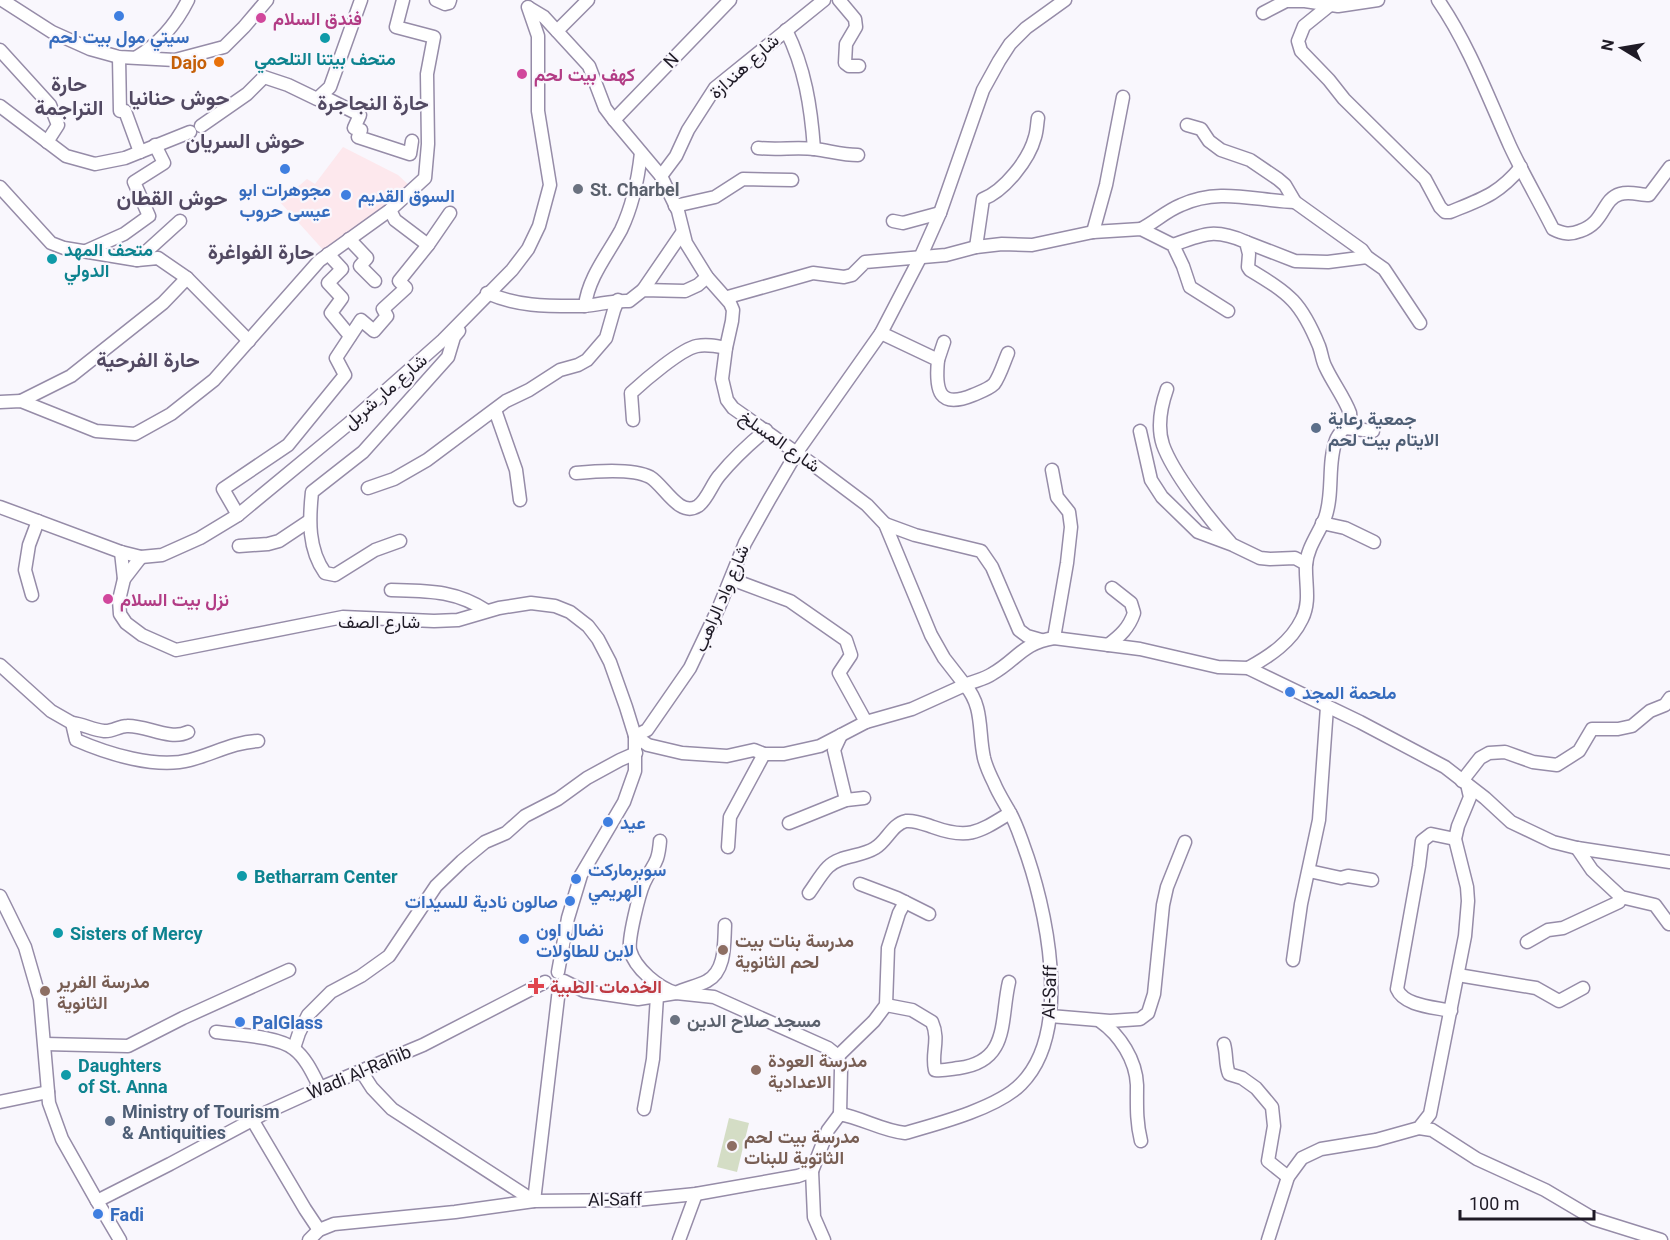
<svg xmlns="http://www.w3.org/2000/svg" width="1670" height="1240" viewBox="0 0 1670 1240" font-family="Roboto,Vazirmatn,sans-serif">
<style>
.commercial{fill:#fde8ed}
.green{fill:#d4ddc5}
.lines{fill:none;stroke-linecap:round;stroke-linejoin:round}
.minor-casing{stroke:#968ca8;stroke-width:15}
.minor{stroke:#fff;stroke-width:12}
.shop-dot{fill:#3f7fe0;stroke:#f9f7fd;stroke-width:2}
.hotel-dot{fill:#d1479c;stroke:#f9f7fd;stroke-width:2}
.culture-dot{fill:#0f9aa8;stroke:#f9f7fd;stroke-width:2}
.food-dot{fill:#e8710a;stroke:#f9f7fd;stroke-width:2}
.worship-dot{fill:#6b7280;stroke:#f9f7fd;stroke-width:2}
.service-dot{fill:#5c6f8a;stroke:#f9f7fd;stroke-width:2}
.education-dot{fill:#8d6e63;stroke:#f9f7fd;stroke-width:2}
.health-dot{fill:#e0444e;stroke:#f9f7fd;stroke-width:2}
.labels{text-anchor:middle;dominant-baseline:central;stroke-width:4.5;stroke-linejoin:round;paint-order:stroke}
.hotel-label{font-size:18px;font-weight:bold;fill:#b23c85;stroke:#f9f7fd;text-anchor:start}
.shop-label{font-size:18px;font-weight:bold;fill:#366cbe;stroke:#f9f7fd;text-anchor:start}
.culture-label{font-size:18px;font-weight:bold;fill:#0d838f;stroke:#f9f7fd;text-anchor:start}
.street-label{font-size:18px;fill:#1f1b26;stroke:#f9f7fd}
.food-label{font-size:18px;font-weight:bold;fill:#c56008;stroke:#f9f7fd;text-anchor:end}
.worship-label{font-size:18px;font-weight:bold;fill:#5b616d;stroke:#f9f7fd;text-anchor:start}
.service-label{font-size:18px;font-weight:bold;fill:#4e5e75;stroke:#f9f7fd;text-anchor:start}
.education-label{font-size:18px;font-weight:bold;fill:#785e54;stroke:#f9f7fd;text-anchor:start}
.health-label{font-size:18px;font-weight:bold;fill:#be3a42;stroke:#f9f7fd;text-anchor:start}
.quarter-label{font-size:21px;font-weight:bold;fill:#524962;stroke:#f9f7fd}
</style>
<rect width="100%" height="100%" fill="#f9f7fd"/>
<path class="commercial" d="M343,147L398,175L412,188L326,253L280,202L307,179L315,184Z"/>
<path class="green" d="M729,1118L749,1123L737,1172L717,1167Z"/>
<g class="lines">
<g class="minor-casing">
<g id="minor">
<path d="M2,0L52,32L90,49L119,57L175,60L224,47L244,27L267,0"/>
<path d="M436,0L445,4L449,3L450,0"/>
<path d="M839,0L855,19L856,27L846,44L845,63L849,66H859"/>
<path d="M1438,0C1469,45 1488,97 1510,146C1523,174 1539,201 1553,229C1563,234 1570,235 1580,231C1605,223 1602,199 1620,194C1630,191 1640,195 1649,195L1670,167"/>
<path d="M1330,5L1304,26L1298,41L1301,51L1329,80L1344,99L1425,179L1440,207L1445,212H1450C1482,199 1499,194 1521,167"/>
<path d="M529,8L544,17L589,66L605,108L614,120L661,176L678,211L686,243L707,277L730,303L733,310L732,321L726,348L722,379L727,400L733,408L815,466L867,505L885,524L931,635L944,658L965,685L912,709L866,722L820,746L784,754H764L754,750L727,756L682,753L648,745L635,736"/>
<path d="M1263,13L1286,1H1305L1338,6L1378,0"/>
<path d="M786,30C805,68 811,107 814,149"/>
<path d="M557,31L588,0"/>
<path d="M0,50L50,105L58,125L47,142"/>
<path d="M119,57L120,111H125L140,152"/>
<path d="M137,57C160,43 176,24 188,0"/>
<path d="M322,96L360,115L354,128L361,130L358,137L410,154L412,141"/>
<path d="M0,106L66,156L95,164L125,158L190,132"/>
<path d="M614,120L730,0"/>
<path d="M1187,125L1201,129L1209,141L1221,150L1250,160L1278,179L1285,185L1295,202L1362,250L1367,257L1384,269L1420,323"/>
<path d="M201,126L247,94L264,77L288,85L317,99L330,87L361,0"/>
<path d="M758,148C777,150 797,147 815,149C830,151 843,155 858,155"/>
<path d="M661,176L676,156L688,130L715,88L824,0"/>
<path d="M0,187L51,243L64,248L137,260L158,258L187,278L249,341"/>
<path d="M675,206L715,197L743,179L792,180"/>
<path d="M390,210L395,220L428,245"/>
<path d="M893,221L903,223L940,213"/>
<path d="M1141,229C1155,222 1166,211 1181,205C1219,187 1256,201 1295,202"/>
<path d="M1093,232L1106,185L1123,97"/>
<path d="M349,239L367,258L360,266L375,281"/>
<path d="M1246,242L1295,261L1328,262L1367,257"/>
<path d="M1173,245C1203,234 1214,228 1246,242L1249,254L1248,267L1250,270C1290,294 1301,302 1319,346C1322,354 1322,361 1326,368C1333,383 1344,397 1350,413C1352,425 1340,429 1336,440C1327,464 1334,493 1325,518C1319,533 1307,548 1306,565C1305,583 1311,601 1302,619C1291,642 1270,656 1248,668"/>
<path d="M976,247L983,199C1004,191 1029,160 1035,137C1037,131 1037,124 1038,118"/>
<path d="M86,251L124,234L149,216L134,182L164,163L155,145"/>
<path d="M328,254L342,269L328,283L342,298L331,313L350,336"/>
<path d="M137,260L180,221"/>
<path d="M643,290L682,233"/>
<path d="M487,293C519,307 549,306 583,306C599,305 613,300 629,301L643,290L685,291L698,285L707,277"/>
<path d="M728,297L813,273L844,277L852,275L865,262L946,255L976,247L1002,244L1032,245L1093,232L1141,229L1173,245L1183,266L1190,287L1228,311"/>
<path d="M585,306C588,278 608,254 621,230C633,205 638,180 641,153"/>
<path d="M881,333L938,360C935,391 939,409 973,395C980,392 989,389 994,384C1000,376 1004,362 1008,353"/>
<path d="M938,360L944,342"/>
<path d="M1167,389C1161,406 1157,427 1163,445C1173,473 1209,519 1230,542"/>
<path d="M21,401L71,376L163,303L187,278"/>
<path d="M0,402L21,401L96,431L135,434L171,414L214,380L319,261L390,210L425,178L428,144L427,74L434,37L396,27L403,0"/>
<path d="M495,410L516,470L520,500"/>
<path d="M633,420L631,393C644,381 681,349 697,346C707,344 716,346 726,348"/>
<path d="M1345,428L1373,431"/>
<path d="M1140,431L1151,480L1162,497L1198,532L1233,545L1260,558L1270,559L1295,558L1306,564"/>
<path d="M1052,470L1057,497L1069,512L1071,527L1067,563L1054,638"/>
<path d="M576,473C596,471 633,468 650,477C664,485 679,518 698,506C707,500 712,484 719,476C733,459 749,444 766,430"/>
<path d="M368,488L394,479L427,460L506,401L529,390L560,370L578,365L587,360L606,338L614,310L618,300"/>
<path d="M0,507L121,552L141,557L162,555L200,538L238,515L347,425L443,340L512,270L528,249L539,226L550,185L538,111V36L528,7"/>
<path d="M238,515L223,489L288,445L345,375L336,358L361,320L374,331L387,316L383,309L406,288L399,281L428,245L450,213"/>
<path d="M1322,523L1345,528L1374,542"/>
<path d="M885,524L915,535L981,551L992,567L1019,630L1027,636L1041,640"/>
<path d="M400,541L375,550L335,575L325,573C308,549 309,520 312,492L363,452L448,357L454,337L459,331"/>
<path d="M239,546L268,544L279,541L309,521"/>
<path d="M121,552L124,579"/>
<path d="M141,557L124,579L119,600L120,614L126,623L142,635L176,650L343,617L434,621L458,620L499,608L531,603L555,606L570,612L588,626L598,639L610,662L626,707L635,736V771L624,802L581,875L568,918L558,972"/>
<path d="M731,579L790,601L846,640L851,655L839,673L866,722"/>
<path d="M391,590C428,591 455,590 487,611"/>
<path d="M32,595L25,570L29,545L38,521"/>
<path d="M1108,645C1120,636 1129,628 1134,613L1131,603L1112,588"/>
<path d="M0,665L51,711L72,723L76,740C108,754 156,769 190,760C213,754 234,742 258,741"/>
<path d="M72,723C83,724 93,730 104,731C112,732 119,726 127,726C146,725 170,741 188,732"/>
<path d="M841,735L834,750L846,800"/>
<path d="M635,736L647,730L690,668L719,607L745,543L769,500L797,452L881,333L920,258L940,213L983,90L999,61L1010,44L1026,28L1065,0"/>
<path d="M1462,781L1480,758L1489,753L1505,752L1533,762L1557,765L1579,751L1592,729H1618L1632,726L1650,711L1665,705L1670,698"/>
<path d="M789,823L846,800L864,798"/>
<path d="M660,841C658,866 653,863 644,883C639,894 628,939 630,950C635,969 659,988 676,993C686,988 698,986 707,981C726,971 724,943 725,925"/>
<path d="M728,847L730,817L764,754"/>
<path d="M1577,848L1592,870L1621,897L1655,905L1669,924"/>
<path d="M1309,871L1341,878L1348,876L1372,880"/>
<path d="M860,884L897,898L929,914"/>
<path d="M809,893C815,885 821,874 828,867C840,855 861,857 875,848C887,841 892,824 906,821C915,820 924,824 933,827C969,840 979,832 1010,813"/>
<path d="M0,896L25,947L40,999L49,1103L62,1139L97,1201"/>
<path d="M1527,942L1548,930L1563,928L1619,902L1621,897"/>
<path d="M1293,960L1301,904L1319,820L1327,707"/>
<path d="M1458,975L1536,988L1559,1001L1583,988"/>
<path d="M564,981L584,991L638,999L676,993L714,997L828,1048L838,1056L841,1069L840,1114"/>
<path d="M886,1005L912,1010L932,1022C940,1040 931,1053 935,1070C943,1071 951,1069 959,1068C1010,1061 1000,1020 1009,982"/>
<path d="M1451,1011C1434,1007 1404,1006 1397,989L1419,866L1422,841L1431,834L1455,839"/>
<path d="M1050,1016L1110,1021L1140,1019L1148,1013L1154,994L1163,905L1167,887L1185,842"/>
<path d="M1100,1021C1120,1035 1136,1060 1137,1085C1137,1104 1136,1121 1141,1141"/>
<path d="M216,1032C237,1035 278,1036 294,1049C306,1058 313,1074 320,1088"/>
<path d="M45,1044L128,1046L183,1018L289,970"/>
<path d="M1224,1044C1227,1055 1225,1064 1229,1074L1242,1078L1256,1088L1272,1107L1274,1126L1268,1161L1288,1177"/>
<path d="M294,1048L299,1033L308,1015L331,992L361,976L389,956L436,886L462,861L485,842L506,833L525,816L558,799L587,778L620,760L636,753"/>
<path d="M838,1056L874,1021L886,1005L888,948L899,913L905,902"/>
<path d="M361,1071L372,1088L392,1109L534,1201L559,989"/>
<path d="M0,1102L48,1092"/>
<path d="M644,1109L653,1059L657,996"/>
<path d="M253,1121L305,1209L319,1230"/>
<path d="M1419,1128L1432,1130L1477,1159L1545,1190L1594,1219L1661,1240"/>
<path d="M812,1171L814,1217L824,1240"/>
<path d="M120,1240L97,1201L170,1164L267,1112L320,1088L423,1045L545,982"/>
<path d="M309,1240L319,1230L334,1224L455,1212L534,1201L636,1200L696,1194L798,1176L812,1171L828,1130L840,1114C862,1118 883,1131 905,1133C937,1124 998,1108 1021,1084C1074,1031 1046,906 1023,844C1019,833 1015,821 1009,811C1004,802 998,793 994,783C990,775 986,766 984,758C978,731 984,707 965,685C974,681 985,679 992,674C1017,660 1022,643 1054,638L1140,649L1218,667L1248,668L1360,722L1445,767L1485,798L1511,822L1553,842L1577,848L1670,862"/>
<path d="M679,1240L696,1194"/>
<path d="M1268,1240L1288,1177L1302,1158L1321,1149L1376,1140L1419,1128L1430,1114L1465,936L1468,901L1467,887L1455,839L1458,826L1470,797L1467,784"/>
</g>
</g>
<use href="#minor" class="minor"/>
</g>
<g class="shop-dot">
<circle cx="119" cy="16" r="6"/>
<circle cx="285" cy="169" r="6"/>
<circle cx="346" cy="195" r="6"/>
<circle cx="1290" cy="692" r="6"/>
<circle cx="608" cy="822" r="6"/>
<circle cx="576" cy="879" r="6"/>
<circle cx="570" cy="901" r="6"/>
<circle cx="524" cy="939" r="6"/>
<circle cx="240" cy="1022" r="6"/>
<circle cx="98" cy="1214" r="6"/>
</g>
<g class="hotel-dot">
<circle cx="261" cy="18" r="6"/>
<circle cx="522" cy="74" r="6"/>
<circle cx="108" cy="599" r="6"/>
</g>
<g class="culture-dot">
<circle cx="325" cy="38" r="6"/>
<circle cx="52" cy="259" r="6"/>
<circle cx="242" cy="876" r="6"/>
<circle cx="58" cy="933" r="6"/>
<circle cx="66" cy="1075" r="6"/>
</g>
<circle class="food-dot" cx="219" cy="62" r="6"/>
<g class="worship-dot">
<circle cx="578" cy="189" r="6"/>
<circle cx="675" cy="1020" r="6"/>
</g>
<g class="service-dot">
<circle cx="1316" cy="428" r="6"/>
<circle cx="110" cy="1121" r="6"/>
</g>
<g class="education-dot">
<circle cx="723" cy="950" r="6"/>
<circle cx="45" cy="991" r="6"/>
<circle cx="756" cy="1070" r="6"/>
<circle cx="732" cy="1146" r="6"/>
</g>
<path class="health-dot" d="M533 977h6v6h6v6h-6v6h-6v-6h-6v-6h6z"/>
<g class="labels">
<g class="hotel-label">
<text x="273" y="18">فندق السلام</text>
<text x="534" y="74">كهف بيت لحم</text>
<text x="120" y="599">نزل بيت السلام</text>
</g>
<g class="shop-label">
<text x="119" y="36" text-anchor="middle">سيتي مول بيت لحم</text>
<text x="285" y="189" text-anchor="middle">مجوهرات ابو<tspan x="285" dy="21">عيسى حروب</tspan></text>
<text x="358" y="195">السوق القديم</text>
<text x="1302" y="692">ملحمة المجد</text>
<text x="620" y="822">عيد</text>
<text x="588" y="869">سوبرماركت<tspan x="588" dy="21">الهريمي</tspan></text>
<text x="558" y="901" text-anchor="end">صالون نادية للسيدات</text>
<text x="536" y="929">نضال اون<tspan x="536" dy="21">لاين للطاولات</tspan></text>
<text x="252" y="1022">PalGlass</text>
<text x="110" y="1214">Fadi</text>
</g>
<g class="culture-label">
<text x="325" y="58" text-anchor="middle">متحف بيتنا التلحمي</text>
<text x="64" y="249">متحف المهد<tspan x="64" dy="21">الدولي</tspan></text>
<text x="254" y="876">Betharram Center</text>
<text x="70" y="933">Sisters of Mercy</text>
<text x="78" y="1065">Daughters<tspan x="78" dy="21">of St. Anna</tspan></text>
</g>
<g class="street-label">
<text transform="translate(671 60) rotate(-47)">N</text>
<text transform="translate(744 66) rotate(-42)">شارع هندازة</text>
<text transform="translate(385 391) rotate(-41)">شارع مار شربل</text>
<text transform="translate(780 441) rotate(35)">شارع المسلخ</text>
<text transform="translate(721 598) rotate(-67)">شارع واد الراهب</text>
<text x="379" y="621">شارع الصف</text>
<text transform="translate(1049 992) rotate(-88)">Al-Saff</text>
<text transform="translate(359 1072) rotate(-23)">Wadi Al-Rahib</text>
<text transform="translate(615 1199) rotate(-1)">Al-Saff</text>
</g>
<g class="food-label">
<text x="207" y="62">Dajo</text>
</g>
<g class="worship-label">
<text x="590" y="189">St. Charbel</text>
<text x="687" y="1020">مسجد صلاح الدين</text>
</g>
<g class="service-label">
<text x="1328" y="418">جمعية رعاية<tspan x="1328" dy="21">الايتام بيت لحم</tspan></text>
<text x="122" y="1111">Ministry of Tourism<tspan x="122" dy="21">&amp; Antiquities</tspan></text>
</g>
<g class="education-label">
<text x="735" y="940">مدرسة بنات بيت<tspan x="735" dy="21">لحم الثانوية</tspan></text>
<text x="57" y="981">مدرسة الفرير<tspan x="57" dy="21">الثانوية</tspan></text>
<text x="768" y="1060">مدرسة العودة<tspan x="768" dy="21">الاعدادية</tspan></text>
<text x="744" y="1136">مدرسة بيت لحم<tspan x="744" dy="21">الثاتوية للبنات</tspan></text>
</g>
<g class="health-label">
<text x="550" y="986">الخدمات الطبية</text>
</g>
<g class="quarter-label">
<text x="69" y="84">حارة<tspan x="69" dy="24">التراجمة</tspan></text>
<text x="179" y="98">حوش حنانيا</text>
<text x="373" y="103">حارة النجاجرة</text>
<text x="245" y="141">حوش السريان</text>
<text x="172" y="198">حوش القطان</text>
<text x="261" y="252">حارة الفواغرة</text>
<text x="148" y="360">حارة الفرحية</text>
</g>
</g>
<g transform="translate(1622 48) rotate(281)" stroke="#f9f7fd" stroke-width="4.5" paint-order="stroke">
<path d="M0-4.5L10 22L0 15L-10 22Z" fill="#1f1b26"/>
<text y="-9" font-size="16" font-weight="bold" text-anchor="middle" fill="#1f1b26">N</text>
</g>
<path d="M1460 1210v9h134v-9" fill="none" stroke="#1f1b26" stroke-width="3"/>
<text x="1469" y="1210" font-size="18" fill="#1f1b26" stroke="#f9f7fd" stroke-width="4.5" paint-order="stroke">100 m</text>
</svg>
